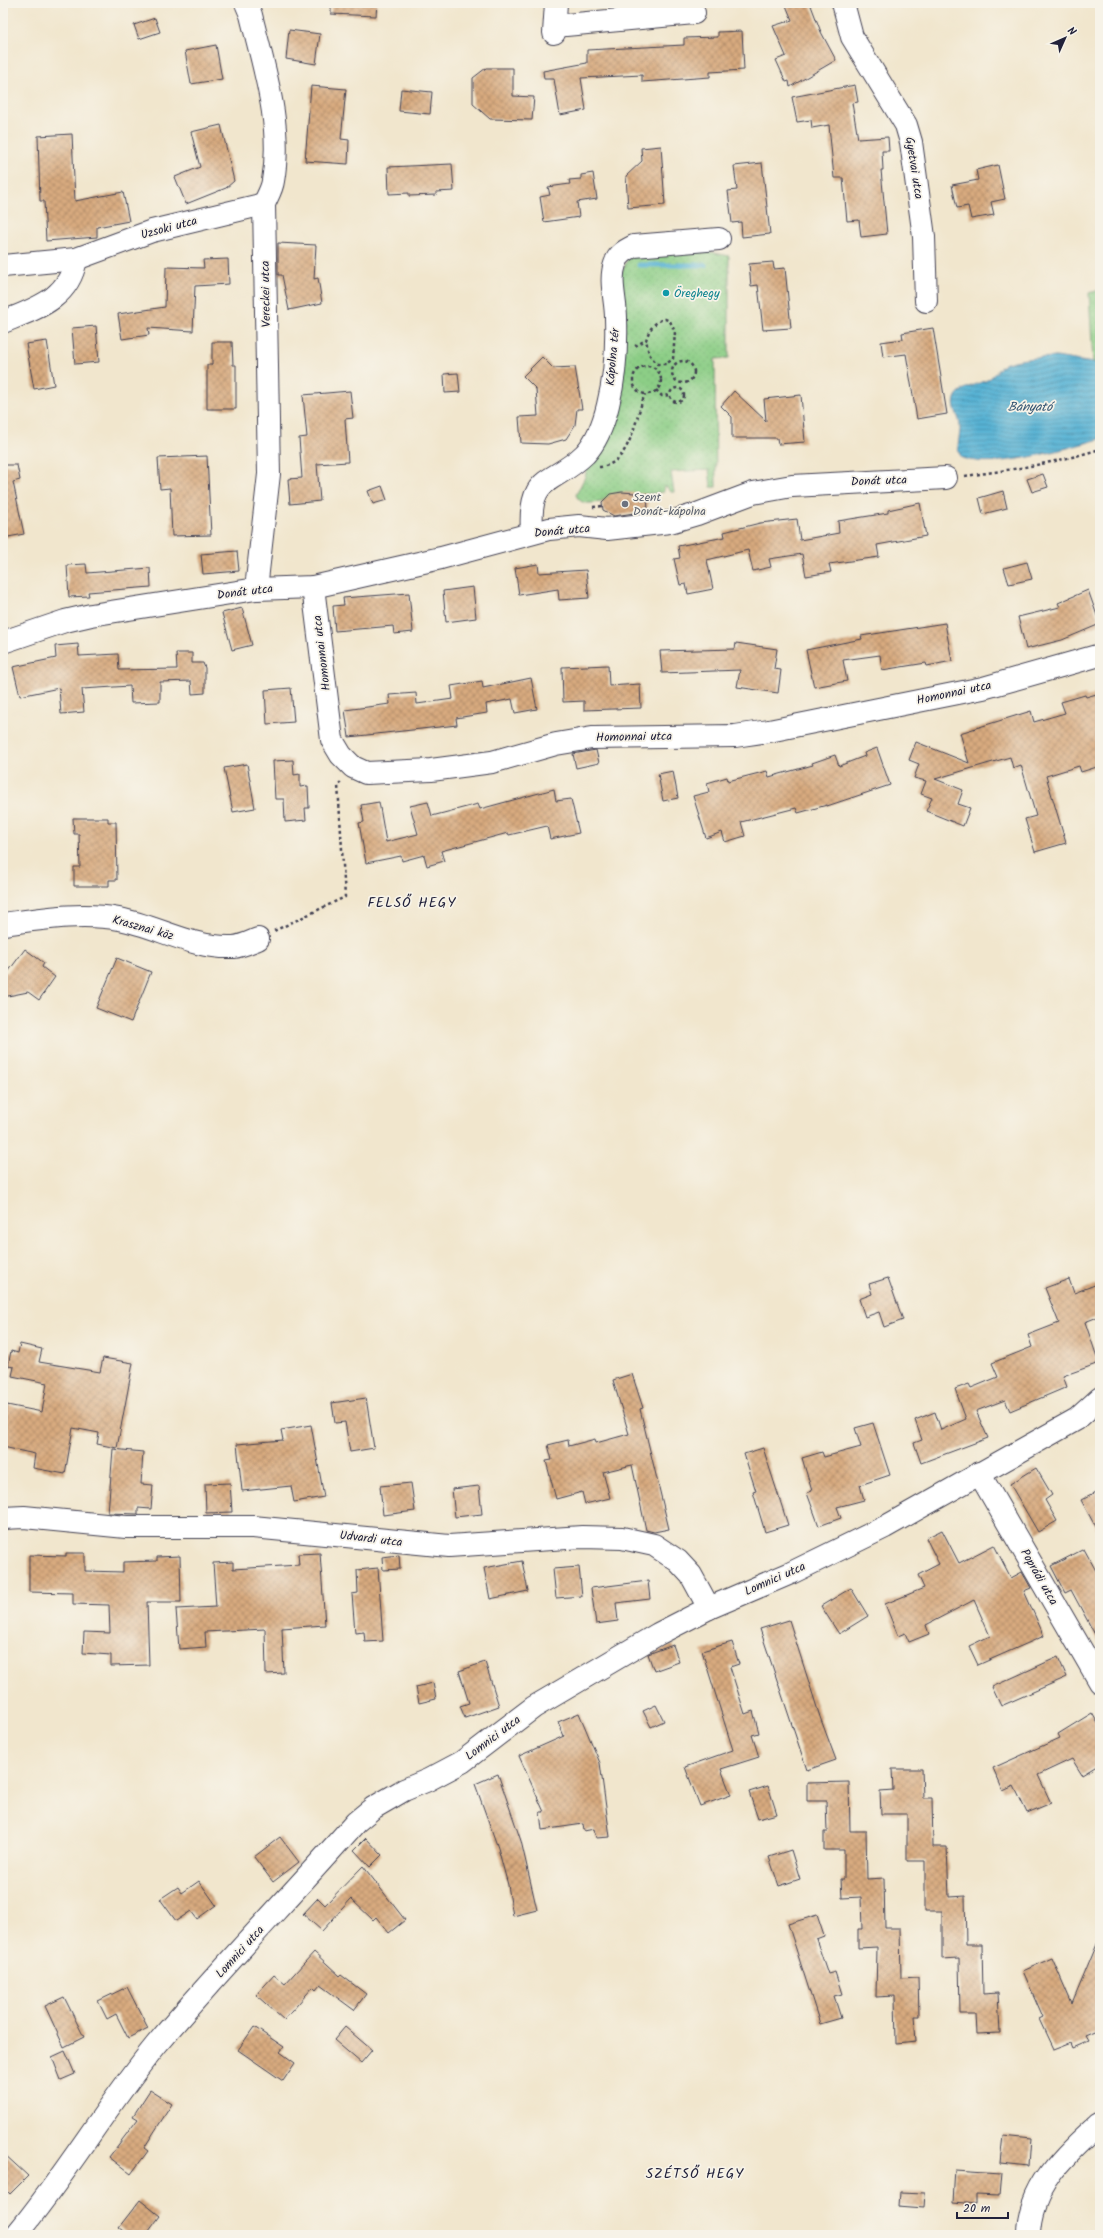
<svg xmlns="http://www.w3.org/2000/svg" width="1103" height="2238" viewBox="0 0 1103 2238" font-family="Kalam,sans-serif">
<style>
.grass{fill:url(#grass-dots);stroke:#577860}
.water{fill:url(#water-rules);stroke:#3c6a88}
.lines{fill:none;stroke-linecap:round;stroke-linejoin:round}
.stream{stroke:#56b2d4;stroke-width:5}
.building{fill:url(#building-cross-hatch)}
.minor-casing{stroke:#413f51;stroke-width:24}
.path{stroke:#413f51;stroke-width:2.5;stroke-dasharray:3 3;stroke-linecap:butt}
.minor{stroke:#fff;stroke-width:22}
.culture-dot{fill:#0f9aa8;stroke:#f7f3e8;stroke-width:1.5}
.worship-dot{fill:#6b7280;stroke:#f7f3e8;stroke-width:1.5}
.labels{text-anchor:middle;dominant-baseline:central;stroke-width:3.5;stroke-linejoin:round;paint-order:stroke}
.street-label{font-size:12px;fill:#22223b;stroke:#f7f3e8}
.culture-label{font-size:12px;fill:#0d838f;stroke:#f7f3e8;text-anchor:start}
.worship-label{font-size:12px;fill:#5b616d;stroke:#f7f3e8;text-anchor:start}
.water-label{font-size:13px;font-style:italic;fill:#345471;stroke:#f7f3e8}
.quarter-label{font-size:14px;letter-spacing:1px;fill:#22223b;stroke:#f7f3e8}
</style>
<defs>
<pattern id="grass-dots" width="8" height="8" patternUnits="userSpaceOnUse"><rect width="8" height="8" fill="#8cce86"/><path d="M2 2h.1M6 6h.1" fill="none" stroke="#78b175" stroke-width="1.8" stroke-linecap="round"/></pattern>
<pattern id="water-rules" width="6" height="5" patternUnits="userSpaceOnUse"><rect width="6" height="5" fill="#56b2d4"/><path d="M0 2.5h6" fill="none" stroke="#4790ad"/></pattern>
<pattern id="building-cross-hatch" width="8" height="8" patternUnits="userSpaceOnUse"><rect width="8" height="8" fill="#d8aa7f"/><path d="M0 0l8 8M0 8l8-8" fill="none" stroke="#af8a69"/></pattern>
</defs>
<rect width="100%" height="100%" fill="#f7f3e8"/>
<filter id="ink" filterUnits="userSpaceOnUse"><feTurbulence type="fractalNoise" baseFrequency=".025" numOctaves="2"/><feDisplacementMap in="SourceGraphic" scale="8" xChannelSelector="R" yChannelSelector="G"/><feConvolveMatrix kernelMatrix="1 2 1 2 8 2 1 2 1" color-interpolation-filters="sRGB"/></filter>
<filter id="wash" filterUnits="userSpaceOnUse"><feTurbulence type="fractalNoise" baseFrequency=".012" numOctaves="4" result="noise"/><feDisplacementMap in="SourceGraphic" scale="16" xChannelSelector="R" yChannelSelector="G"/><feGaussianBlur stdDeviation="0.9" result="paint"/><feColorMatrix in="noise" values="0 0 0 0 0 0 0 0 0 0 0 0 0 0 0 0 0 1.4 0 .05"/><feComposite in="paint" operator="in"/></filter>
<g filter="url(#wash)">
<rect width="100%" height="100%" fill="#f1e6cd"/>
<g class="grass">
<path d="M696,249L729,256V358L715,359L716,487H711L709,470L671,472L674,492H671L666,486L663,488L664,492L634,495L633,493C620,492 612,492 602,502C591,503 581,506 576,495L585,477L588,463L608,432L618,413L622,389L619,279L628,258L640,253Z"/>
<path d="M1100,290V361L1093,363L1089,293Z"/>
</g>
<path class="water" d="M1056,357L1093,363L1100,361V439C1063,449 998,470 962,458C954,447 961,438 960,426C960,417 952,408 955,399C958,387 979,385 989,379C995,375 999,366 1007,363C1023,358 1040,358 1056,357Z"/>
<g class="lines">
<path class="stream" d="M639,265H705"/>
</g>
<g id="blocks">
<g class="building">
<path d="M331,3H377L376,16L331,14Z"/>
<path d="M785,3H810L821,32L836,60L790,87L789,81L786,82L776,60L786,56L773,26L792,20Z"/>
<path d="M155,18L160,32L139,39L134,25Z"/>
<path d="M289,30L320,34L316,64L286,59Z"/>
<path d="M742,31L744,70L710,72V77L642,82V75L581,78L586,110L560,115L554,79H544L543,71L587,63V50L684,45V38L718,37V32Z"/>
<path d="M216,45L222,79L191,84L185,51Z"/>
<path d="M486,68H513V96L534,97L532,120L490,119L473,104V78Z"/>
<path d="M855,85L858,102L852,103L858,139L888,137L889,151H882L883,170H881L887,234L861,237L859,220L847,221L843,178H834L829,125L812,128L811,120L797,122L792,97Z"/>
<path d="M311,86L346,89L341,139L349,140L348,164L305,161Z"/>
<path d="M401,89L432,92L430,114L399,111Z"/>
<path d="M221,125L234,181L226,188L186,204L175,177L200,167L191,132Z"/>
<path d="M72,134L75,201L123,192L129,221L97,227V237L46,241L44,201H40L38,136Z"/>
<path d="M661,146L665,205L628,208L626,176L642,161L641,148Z"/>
<path d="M762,163L770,234L742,237L741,222L732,223L728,191L737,190L734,166Z"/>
<path d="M452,164L454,191L436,192V195L409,196V193L389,194L388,167Z"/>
<path d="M998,165L1005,199L991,202L994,215L971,219L968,206L957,208L952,185L978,180L976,170Z"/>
<path d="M593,173L597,199L577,202L579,217L544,222L540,197L550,195L548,187L570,184L569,180L581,179V175Z"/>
<path d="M278,243L316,245L314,279L318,278L322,303L289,310L282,275H278Z"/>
<path d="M228,259L229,284L195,286L193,331L148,328L149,335L122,339L118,314L165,307L166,267L204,268L203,260Z"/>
<path d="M773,262L774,269L785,268L791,328L763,330L758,285L751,286L749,264Z"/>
<path d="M96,326L99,362L75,364L72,328Z"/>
<path d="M933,328L947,414L917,419L906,354L883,357L881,342L903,339L902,333Z"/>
<path d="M47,341L54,385L34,389L26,344Z"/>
<path d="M212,342H232L233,365H236V409H207V365H212Z"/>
<path d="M542,357L553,368L575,367L582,409H577L575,425L566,439L548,444L521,443L519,417L538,416L536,389L523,376Z"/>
<path d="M458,373L460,392L445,393L444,374Z"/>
<path d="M350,391L353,418L345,419L348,462L317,464L320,501L290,504L288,479L302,478L299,438L307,437L303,395Z"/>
<path d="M734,391L766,421L764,399L801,395L805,442L778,444L777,438H732V417L721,406Z"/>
<path d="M207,456L211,535L172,536L170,488L160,489L158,458Z"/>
<path d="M3,465H17L20,480L13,482L24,534L3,538Z"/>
<path d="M1043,474L1048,487L1032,492L1027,479Z"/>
<path d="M382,486L387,500L373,504L368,491Z"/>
<path d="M1003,491L1007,508L983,514L979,498Z"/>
<path d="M622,492L647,494L648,511L614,516L603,510L602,502L610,494Z"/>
<path d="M920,503L926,536L877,545L879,557L829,564L831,572L806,576L802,554L769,559L771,567L753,571L748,550L707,560L713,589L688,594L686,584L680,585L674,559L680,558L678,546L725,537L724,532L760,523L797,519L800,540L839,533L838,521L888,513V510Z"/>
<path d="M237,551L239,571L203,574L201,554Z"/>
<path d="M1027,562L1032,579L1009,584L1004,568Z"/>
<path d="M86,564L87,573L150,568L151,587L88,592L89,596L69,597L67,565Z"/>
<path d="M538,564L539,573L586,570L589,598L559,600L558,589L519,595L515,568Z"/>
<path d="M473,587L476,618L446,622L443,591Z"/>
<path d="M1088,590L1100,624L1062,640L1026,649L1018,617L1060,607L1058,603Z"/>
<path d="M409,593L413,632L394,634L393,626L335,631L333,606L344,605L343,598Z"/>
<path d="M242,608L252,645L232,650L222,613Z"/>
<path d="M945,623L952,661L927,666L926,663L882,670L880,655L843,660L847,681L814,687L806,650L862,639L861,636Z"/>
<path d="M736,643L777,649L774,669L781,670L778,693L737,687L740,670L662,673L660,651L735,649Z"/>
<path d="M78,644L79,656L118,654L119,670L177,669L176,653H192V663H203L205,668V693L192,694L191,681L160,682V702L131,703L130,686L82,689L84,712L61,714L59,688L20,696L13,667L56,658L55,646Z"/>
<path d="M608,665L609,686L640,684L641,708L584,710V701L563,702L562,667Z"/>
<path d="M531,678L537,709L515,713L512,699L486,704L487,713L456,718L457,725L349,737L345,710L390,704L389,695L416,693L417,704L453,699L451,686L482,681L483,688Z"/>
<path d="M291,688L294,722L267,724L265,690Z"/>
<path d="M1100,693V766L1081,772L1079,766L1046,776L1066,843L1035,852L1025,819L1036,816L1021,765L1013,768L1010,757L935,779L963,790L958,804L970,808L963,826L926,811L932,798L921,794L926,781L914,778L919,764L909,760L916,742L969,763L960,733L1031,711L1034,722L1065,713L1061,702L1085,695L1086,697Z"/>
<path d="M877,748L890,785L827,806V805L798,813L796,808L741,822L745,836L725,842L722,832L706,838L693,796L709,792L707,783L727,777L728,781L767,771L769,777L813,765L812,763L835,755L839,766L865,756L864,753Z"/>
<path d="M596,750L599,763L576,768L573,754Z"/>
<path d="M293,760L294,775L300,774V787L308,786L309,808H305L306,820L285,822L284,799H275L273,761Z"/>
<path d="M247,764L255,808L233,812L224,768Z"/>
<path d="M673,771L678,798L663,801L658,774Z"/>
<path d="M554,789L556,801L571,799L579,833L550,839L547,826L509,835L508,833L441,851L444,861L427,866L424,855L402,861L401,856L366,863L359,823L364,822L361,805L379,802L386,842L418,834L410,806L428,802L432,816L478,804L480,809Z"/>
<path d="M73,818H108V822H116L117,880H109V886H74V867H80L79,834H74Z"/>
<path d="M25,949L44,963L42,967L55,977L39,1000L28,992L3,997V973L8,972Z"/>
<path d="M117,958L151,972L131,1022L96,1008Z"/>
<path d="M888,1278L903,1320L884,1327L879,1312L865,1317L859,1299L872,1294L869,1284Z"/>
<path d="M1069,1279L1074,1293L1100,1283V1316L1085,1322L1099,1363L1063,1376L1067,1387L1010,1411L1005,1400L976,1411L988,1438L921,1463L914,1443L922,1440L915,1420L935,1412L941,1430L966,1419L955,1389L969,1384L971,1388L998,1377L992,1363L1032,1347L1028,1335L1059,1323L1045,1288Z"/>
<path d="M20,1344L42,1349L39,1362L100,1372L103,1358L133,1363L117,1448L97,1444L99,1433L73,1428L65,1474L33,1468L35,1454L3,1447V1428L7,1405L42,1412L47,1383L12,1376L14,1367L8,1366L11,1351L18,1353Z"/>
<path d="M632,1374L643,1408L640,1409L669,1529L654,1532L646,1530L632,1465L603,1472L610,1498L585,1504L582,1492L556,1499L546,1461L552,1460L548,1445L568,1440L569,1446L595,1439L596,1443L629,1434L613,1380Z"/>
<path d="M366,1398L374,1448L350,1452L345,1422L335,1423L332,1403Z"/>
<path d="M873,1423L890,1475L860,1485L864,1500L837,1507L841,1518L819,1526L807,1493L812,1491L802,1458L822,1452L824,1457L861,1447L855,1428Z"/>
<path d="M311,1425L324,1497L294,1502L291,1486L242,1491L237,1444L283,1440L281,1430Z"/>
<path d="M763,1448L788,1525L765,1532L753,1492L756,1491L744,1454Z"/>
<path d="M113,1449L143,1452L141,1484L153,1485L151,1509L138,1508V1514L108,1513Z"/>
<path d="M1036,1468L1052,1495L1045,1500L1057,1521L1038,1532L1010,1484Z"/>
<path d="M230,1483L232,1512L206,1513L205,1484Z"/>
<path d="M411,1483L415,1511L383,1515L380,1486Z"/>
<path d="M479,1486L482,1514L455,1517L452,1489Z"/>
<path d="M1100,1490V1535L1081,1500Z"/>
<path d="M942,1530L959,1563L994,1545L1011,1578L1022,1572L1031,1588L1024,1591L1044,1636L978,1665L969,1646L990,1636L974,1600L926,1625L929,1634L909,1642L905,1633L898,1636L885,1604L924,1588L918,1575L939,1564L926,1538Z"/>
<path d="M1084,1549L1100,1578V1644L1071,1590L1065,1593L1051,1566Z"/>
<path d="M66,1553H85V1571L123,1572V1562L157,1561V1557L180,1556L181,1602H147L149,1665L111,1666V1655L83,1653L84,1632L110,1633L109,1605L73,1604V1593L29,1592V1555L66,1556Z"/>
<path d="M320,1553L325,1625L282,1628L284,1673L266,1674L265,1629L205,1632L206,1647L179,1649L176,1609L216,1607L213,1563L233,1562V1569L299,1565L298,1554Z"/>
<path d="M399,1555L400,1569L383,1570L382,1557Z"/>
<path d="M522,1561L528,1591L490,1599L484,1568Z"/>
<path d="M579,1567L582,1596L556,1598L553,1569Z"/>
<path d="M378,1568L383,1641L365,1642L364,1632L355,1633L352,1594L358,1593L357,1570Z"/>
<path d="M648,1581L650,1599L616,1603L618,1621L596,1624L591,1588Z"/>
<path d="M851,1588L868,1616L839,1634L821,1606Z"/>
<path d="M789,1620L820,1717L836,1760L807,1770L760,1629Z"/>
<path d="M732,1642L739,1664L730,1667L745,1714L753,1711L759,1733L752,1735L759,1757L721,1769L731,1795L700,1806L685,1767L733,1750L702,1651Z"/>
<path d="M673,1645L679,1662L654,1671L648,1654Z"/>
<path d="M1058,1657L1067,1677L1001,1706L992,1687Z"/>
<path d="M485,1662L499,1706L465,1718L460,1706L469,1703L459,1671Z"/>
<path d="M433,1683L436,1699L419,1703L416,1687Z"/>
<path d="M656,1705L664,1721L651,1727L643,1711Z"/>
<path d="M579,1713L600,1763L610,1837L596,1838L594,1829L584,1831L583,1824L542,1830L540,1812H544L519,1756L564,1736L558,1722Z"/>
<path d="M1092,1713L1100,1727V1764L1082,1775L1072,1759L1038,1775L1051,1803L1027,1813L1014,1786L1003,1791L993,1768L1060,1738L1058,1734Z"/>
<path d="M892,1769H922L923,1798H932L933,1847H947L949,1897L965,1896L966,1944H982L983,1994L998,1993L1000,2033L977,2034L976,2014H960L959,1958L942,1959V1911H925V1861H907V1814H881L880,1791L893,1790Z"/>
<path d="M498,1774L521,1841L537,1910L513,1916L508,1885L498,1848L475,1784Z"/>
<path d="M849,1782L850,1831H866L867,1879L884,1878L885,1928H900L901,1978L918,1977L919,2016H914L916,2041L896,2043L895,1996L876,1997L877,1947L858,1948V1929H862L861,1897L842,1898L841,1879H844V1850H824V1832H827L826,1801H807V1783Z"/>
<path d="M768,1786L777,1814L758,1819L749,1792Z"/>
<path d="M280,1837L299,1862L273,1882L254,1857Z"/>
<path d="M366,1838L382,1855L370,1867L354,1850Z"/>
<path d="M791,1850L800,1879L779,1886L769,1857Z"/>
<path d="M363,1866L405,1920L389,1933L376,1917L373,1920L351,1899L322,1931L303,1914L318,1898L325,1905Z"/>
<path d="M199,1881L216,1905L197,1919L191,1911L176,1921L160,1899L178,1887L182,1893Z"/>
<path d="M817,1915L824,1936L816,1939L828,1974L835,1972L842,1994L834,1996L841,2018L820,2024L788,1924Z"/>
<path d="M1100,1937V2029L1086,2035L1089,2040L1073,2047L1071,2042L1053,2049L1039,2019L1043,2017L1023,1971L1052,1958L1072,2004Z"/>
<path d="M314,1952L340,1976L341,1975L366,1994L354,2010L320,1985L316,1990L313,1987L284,2020L256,1995L274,1975L285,1984Z"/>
<path d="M127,1987L148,2028L128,2038L116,2014L107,2019L98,2001Z"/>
<path d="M64,1997L84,2037L64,2047L45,2006Z"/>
<path d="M254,2027L284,2047L280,2052L295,2063L283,2081L238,2050Z"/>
<path d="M345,2027L372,2050L361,2063L334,2040Z"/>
<path d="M65,2051L75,2074L61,2080L52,2057Z"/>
<path d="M150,2090L172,2104L144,2148L148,2151L131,2174L109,2157L138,2119L133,2116Z"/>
<path d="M1003,2135L1032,2138L1030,2166L1000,2163Z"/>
<path d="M3,2153L28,2176L10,2194L3,2187Z"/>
<path d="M955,2170L1001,2173L999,2196L976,2195V2204L953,2202Z"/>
<path d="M899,2192L925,2193L924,2208L898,2206Z"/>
<path d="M140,2200L160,2216L146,2235H129L119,2227Z"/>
</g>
</g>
</g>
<g filter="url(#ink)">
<use href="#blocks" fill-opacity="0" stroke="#413f51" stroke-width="1"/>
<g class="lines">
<g class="minor-casing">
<g id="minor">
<path d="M246,3L251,15C264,69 283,126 273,181C272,189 267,197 264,204L269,474L256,589"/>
<path d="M843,3L852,37L906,125L911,142L924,237L926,301"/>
<path d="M555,26L694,13"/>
<path d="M554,33L556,3"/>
<path d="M3,266L76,259L152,231L264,204"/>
<path d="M3,322C37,308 69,299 76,259"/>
<path d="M532,532C528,473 552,486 585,454C597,441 604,422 608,405C615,377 617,347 616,318C616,300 609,281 615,264C618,254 626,250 634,246L719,239"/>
<path d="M313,587L332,740L341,755L353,767L366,773L431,770L492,762L556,744L592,738L735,736L769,731L983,688L1100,655"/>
<path d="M3,642L65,621L91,615L256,589L313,587L441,558L549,529L579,526L607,529L670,522L697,514L753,493L792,486L946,478"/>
<path d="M3,924C41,919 81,912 119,919C158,926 192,949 234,947C242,946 250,942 258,939"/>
<path d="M979,1473L1100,1682"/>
<path d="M3,1518L24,1517L126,1527H253L449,1546L582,1537L622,1538L654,1545L678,1561L691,1575L709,1608"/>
<path d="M16,2235C66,2175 106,2106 156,2045C220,1969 290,1897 356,1822L373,1808L404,1790L428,1780L462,1762L534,1707L658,1634L709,1608L791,1573L885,1527L1077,1419L1100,1398"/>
<path d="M1029,2235C1029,2186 1067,2153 1100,2123"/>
</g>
</g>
<g class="path">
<path d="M635,346L646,340C649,330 654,321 665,319L670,321L675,332L673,359L666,364H657L649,354L646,340"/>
<circle cx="683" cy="372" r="11"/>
<circle cx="647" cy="380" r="14"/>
<circle cx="677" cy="395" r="7"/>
<path d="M656,390L662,396L670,395"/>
<path d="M599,467C631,465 635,418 645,394"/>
<path d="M965,476C1011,470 1056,463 1100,449"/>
<path d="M593,507L603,506"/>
<path d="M274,931L345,897L338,785L341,782"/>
</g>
<use href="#minor" class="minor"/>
</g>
</g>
<circle class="culture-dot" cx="666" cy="293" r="4"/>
<circle class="worship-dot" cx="625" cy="504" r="4"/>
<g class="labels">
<g class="street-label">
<text transform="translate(914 168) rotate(81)">Gyetvai utca</text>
<text transform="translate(169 228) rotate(-15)">Uzsoki utca</text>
<text transform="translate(266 294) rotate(-91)">Vereckei utca</text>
<text transform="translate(613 357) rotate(-85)">Kápolna tér</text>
<text transform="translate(879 481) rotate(-2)">Donát utca</text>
<text transform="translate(562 531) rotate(-5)">Donát utca</text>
<text transform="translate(245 592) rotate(-7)">Donát utca</text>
<text transform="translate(322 653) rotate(-97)">Homonnai utca</text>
<text transform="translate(954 693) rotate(-12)">Homonnai utca</text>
<text transform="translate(634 737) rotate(-1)">Homonnai utca</text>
<text transform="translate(143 928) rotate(16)">Krasznai köz</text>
<text transform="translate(371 1539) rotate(7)">Udvardi utca</text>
<text transform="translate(1039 1577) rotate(60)">Poprádi utca</text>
<text transform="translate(775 1579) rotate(-24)">Lomnici utca</text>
<text transform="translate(493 1738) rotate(-37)">Lomnici utca</text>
<text transform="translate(240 1952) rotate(-48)">Lomnici utca</text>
</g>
<g class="culture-label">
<text x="674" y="293">Öreghegy</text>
</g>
<g class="worship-label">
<text x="633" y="497">Szent<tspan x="633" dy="14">Donát-kápolna</tspan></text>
</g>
<g class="water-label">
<text x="1030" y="407">Bányató</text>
</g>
<g class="quarter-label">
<text x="412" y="903">FELSŐ HEGY</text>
<text x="695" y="2174">SZÉTSŐ HEGY</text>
</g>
</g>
<rect width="1103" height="2238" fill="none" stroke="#f7f3e8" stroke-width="16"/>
<g transform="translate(1065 38) rotate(45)" stroke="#f7f3e8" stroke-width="3" paint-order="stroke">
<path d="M0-3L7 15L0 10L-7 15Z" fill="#22223b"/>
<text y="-6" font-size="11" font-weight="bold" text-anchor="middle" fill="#22223b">N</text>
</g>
<path d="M957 2212v6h51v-6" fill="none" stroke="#22223b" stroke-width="2"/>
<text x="963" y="2212" font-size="12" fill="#22223b" stroke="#f7f3e8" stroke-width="3" paint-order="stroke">20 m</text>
</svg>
